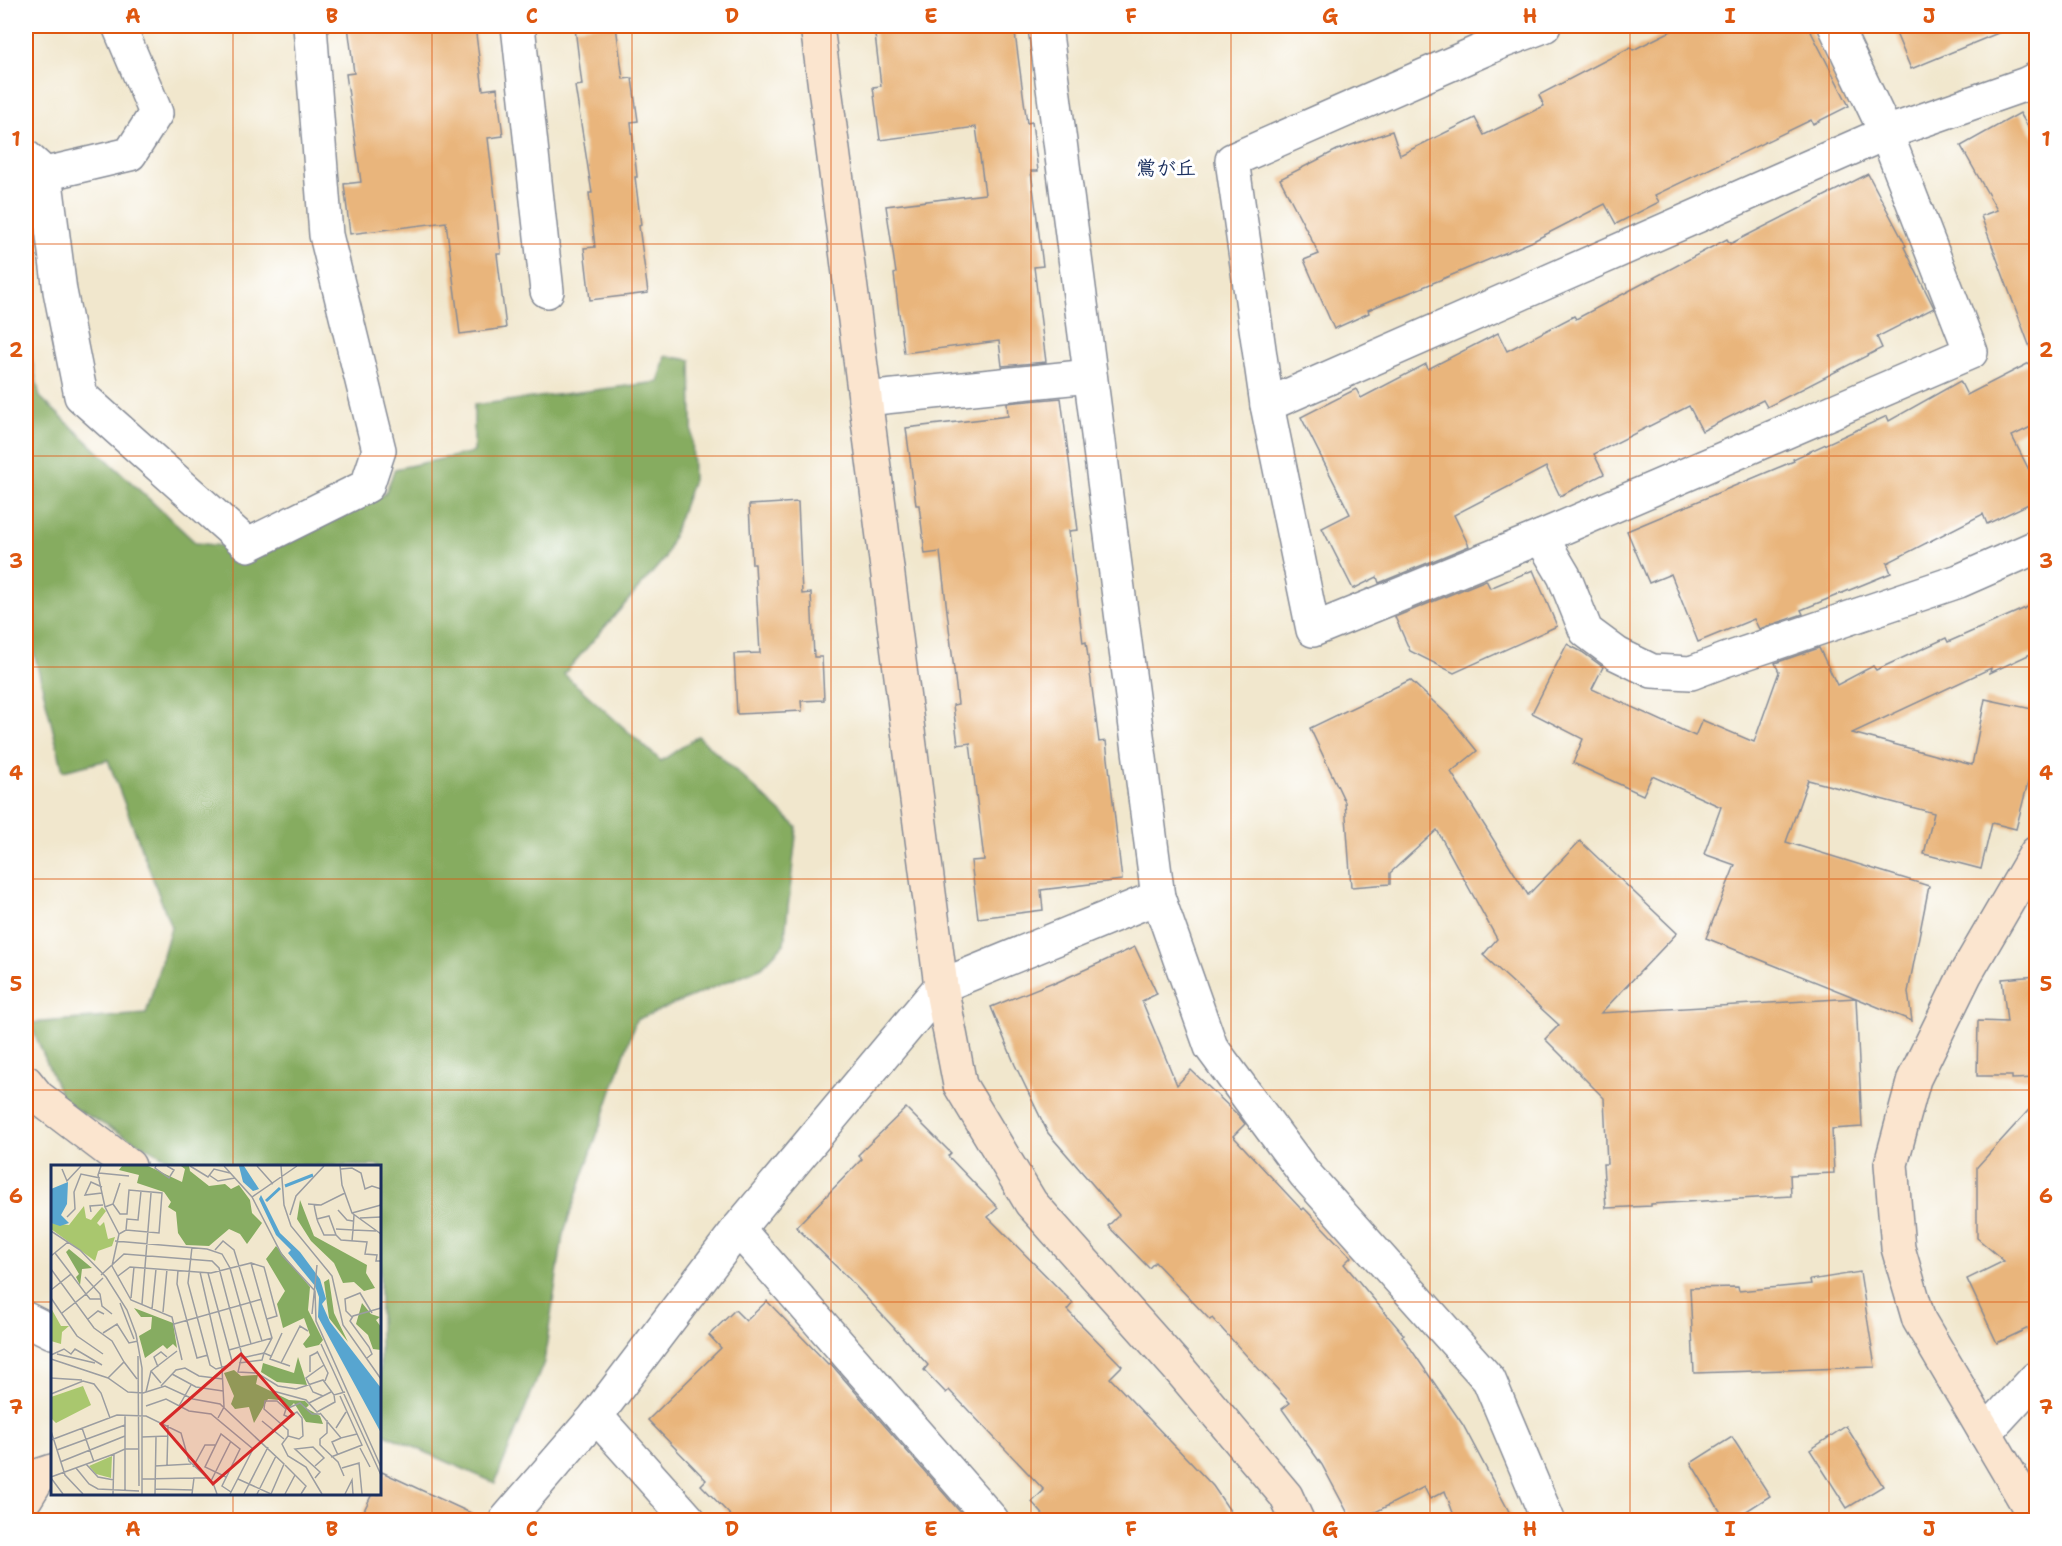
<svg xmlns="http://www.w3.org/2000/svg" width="2062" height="1546" viewBox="0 0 2062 1546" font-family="'Shantell Sans','Klee One',sans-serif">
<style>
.forest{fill:#86ac61;stroke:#506e60;stroke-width:1.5}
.building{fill:#e9b57c}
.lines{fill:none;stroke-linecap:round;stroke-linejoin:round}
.street-casing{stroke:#868b96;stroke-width:36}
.secondary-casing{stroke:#868b96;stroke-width:36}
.street{stroke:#fff;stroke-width:33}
.secondary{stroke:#fbe5cf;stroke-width:33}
.grid{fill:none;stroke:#de5710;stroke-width:1.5;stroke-opacity:0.55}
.labels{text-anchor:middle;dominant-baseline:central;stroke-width:6;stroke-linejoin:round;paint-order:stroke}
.quarter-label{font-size:20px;font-weight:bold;fill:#1b2f5e;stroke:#fff}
.inset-river{fill:none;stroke:#57a5d0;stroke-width:3}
.inset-road{fill:none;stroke:#9b9da1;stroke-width:1.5}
.view{fill:#d62828;fill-opacity:0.15;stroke:#d62828;stroke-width:3}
.inset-edge{fill:none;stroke:#1b2f5e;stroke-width:3}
.neatline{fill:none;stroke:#de5710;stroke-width:2}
.grid-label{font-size:20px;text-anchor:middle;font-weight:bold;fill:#de5710}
</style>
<rect width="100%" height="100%" fill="#fff"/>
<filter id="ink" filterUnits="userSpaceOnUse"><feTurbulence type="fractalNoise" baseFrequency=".0167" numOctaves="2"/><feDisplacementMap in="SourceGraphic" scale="12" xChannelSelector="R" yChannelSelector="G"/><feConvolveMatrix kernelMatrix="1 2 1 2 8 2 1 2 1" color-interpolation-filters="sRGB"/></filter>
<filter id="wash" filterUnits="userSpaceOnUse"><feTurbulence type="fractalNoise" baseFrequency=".008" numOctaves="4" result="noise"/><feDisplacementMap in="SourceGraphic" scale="24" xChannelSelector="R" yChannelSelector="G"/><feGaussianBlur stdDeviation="1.35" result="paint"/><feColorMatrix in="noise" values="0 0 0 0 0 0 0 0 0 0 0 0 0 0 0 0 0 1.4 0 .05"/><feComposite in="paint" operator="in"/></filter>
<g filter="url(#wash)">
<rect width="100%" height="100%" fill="#f1e7cd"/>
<path class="forest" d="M26,334L40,397L196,543L270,551L385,494L395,469L474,452V405L659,382L665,356L691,360L693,480L665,558L564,674L661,761L698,736L797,827L784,944L762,967L636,1020L563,1235L544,1362L495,1483L380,1432V1166H181L64,1103L30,1023L146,1014L171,927L108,760L63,771L26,620Z"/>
<g id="blocks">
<g class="building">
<path d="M348,26H475L483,90L497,88L503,136L488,138L495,198L501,254H497L506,328L460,334L446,222L350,234L344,184L361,182L346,74L354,73Z"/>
<path d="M593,26H616L623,79L632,78L638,121L631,122L637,177H635L641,225L639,226L648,293L590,300L584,248L595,247L589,193H592L575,86L582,85L575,28Z"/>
<path d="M874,26H1014L1027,123L1032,122L1038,171H1031L1043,266L1034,267L1046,362L1002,366L999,341L904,353L894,274L896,273L886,206L985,194L976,127L880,140L873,87L881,86Z"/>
<path d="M1681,26H1808L1849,106L1813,124L1811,120L1655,195L1659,202L1616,224L1605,204L1531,242L1368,310L1369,313L1334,329L1304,260L1319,254L1280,179L1337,150L1392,131L1400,155L1475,118L1484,135L1544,106L1539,95L1631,47L1633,50Z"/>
<path d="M1893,26H2015L1911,69Z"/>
<path d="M2020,113L2037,142V352L2032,353L1981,216L1997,210L1961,146Z"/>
<path d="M1868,174L1906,246L1904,247L1934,308L1877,337L1882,348L1767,407L1763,400L1702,431L1689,406L1594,454L1604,474L1560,496L1546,467L1454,515L1469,546L1379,583L1377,577L1353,589L1322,528L1350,514L1301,417L1356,389L1361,398L1426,364L1428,369L1498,333L1507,351L1574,316L1576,319L1727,239L1730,244Z"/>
<path d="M2037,359V424L2012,436L2037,486V500L1987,524L1983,514L1887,563L1891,573L1801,610L1803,614L1759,629L1754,619L1698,642L1671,574L1649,583L1627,531L1794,461L1793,459L1887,416L1889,421L1960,381L1967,395Z"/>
<path d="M1061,398L1078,530L1069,531L1083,643L1086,642L1099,742L1106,741L1122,880L1041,890L1043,910L978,918L971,861L984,860L970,743L958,745L953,705L958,704L940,552L925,554L919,505H916L906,428L1008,416L1007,403Z"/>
<path d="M798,502L802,594L811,593L814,657H822L824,700L801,701L802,711L737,714L734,654L760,653L755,564H752L749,505Z"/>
<path d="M1533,570L1557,626L1454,673L1410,651L1395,617L1486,580L1490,588Z"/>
<path d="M2037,603V651L1990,673L1991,668L1852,733L1972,765L1985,699L2037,710V747L2016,829L1992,823L1981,869L1924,854L1934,813L1808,780L1786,842L1929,886L1908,992L1912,1021L1856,998L1862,1127L1832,1129L1834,1173L1790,1175L1791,1196L1651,1204V1206L1606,1208L1603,1164H1607L1604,1098L1545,1039L1559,1025L1483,955L1497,939L1437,830L1390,873V884L1351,887L1345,802L1310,728L1410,680L1448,715L1477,751L1451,772L1528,895L1580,841L1677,933L1601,1013L1856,998L1706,938L1735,865L1704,854L1721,807L1652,776L1643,795L1573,763L1583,739L1532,713L1567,644L1582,652L1603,667L1592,689L1695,736L1702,720L1754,742L1779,672L1775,663L1819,648L1837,685L1873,666L1876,670L1946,638L1948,642Z"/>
<path d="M1135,947L1157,994L1142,1001L1177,1085L1191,1070L1238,1115L1245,1124L1233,1136L1302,1210L1304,1208L1351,1257L1344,1264L1404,1335L1402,1336L1463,1425L1514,1521H1456L1445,1491L1430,1499L1424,1487L1358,1521H1352L1322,1465L1282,1409L1290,1403L1212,1318L1210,1320L1155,1262L1149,1268L1108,1226L1119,1215L1048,1133L1015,1065L991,1007L1053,982V984Z"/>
<path d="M2037,976V1078L2012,1079V1076H1977L1978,1021L2007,1022L2002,979Z"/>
<path d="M2037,1101V1324L1997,1343L1967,1279L2004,1261L1977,1238V1167Z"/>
<path d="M906,1108L951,1153L948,1156L998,1208L988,1217L1073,1303L1067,1310L1122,1366L1110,1378L1213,1486L1237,1521H1049L1032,1502L1044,1490L949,1390L946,1393L924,1370L928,1365L850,1280L796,1227L862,1159L858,1155Z"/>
<path d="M1860,1272L1875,1367L1694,1373L1690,1288L1738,1287L1739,1291L1811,1284L1810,1280Z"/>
<path d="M767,1301L829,1365L830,1363L968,1521H736L701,1485L706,1480L648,1420L721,1348L709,1335L735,1310L746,1321Z"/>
<path d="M1846,1426L1883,1486L1847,1508L1810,1450Z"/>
<path d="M1732,1437L1770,1496L1731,1521H1726L1691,1463Z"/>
<path d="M382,1472L488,1521H359L372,1494H380V1478Z"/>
</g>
</g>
</g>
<g filter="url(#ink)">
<use href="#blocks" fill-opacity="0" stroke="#868b96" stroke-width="1.5"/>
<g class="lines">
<g class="street-casing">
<g id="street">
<path d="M518,26L547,291"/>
<path d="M1045,26L1158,897L1211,1047L1305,1174L1489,1380L1548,1520"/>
<path d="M1544,26L1501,42L1232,160L1267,405L1313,630L1541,537L1971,352L1886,133L1835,26"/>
<path d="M26,157L45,174L60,291L81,396L248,545L367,486L379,450L326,235L310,26"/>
<path d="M45,174L130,154L156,113L119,26"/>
<path d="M865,399L1090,376"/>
<path d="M1267,405L1886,133L2026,84L2036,79"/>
<path d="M1541,537L1564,576L1586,631L1617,654L1652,671L1691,673L1725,660L1959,581L2036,547"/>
<path d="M738,1229L992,1520"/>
<path d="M26,1319L52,1332"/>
<path d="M596,1416L689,1520"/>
<path d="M1985,1433L2036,1378"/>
<path d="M506,1520L596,1416L738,1229L941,986L1158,897"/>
</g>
</g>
<g class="secondary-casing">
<g id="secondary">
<path d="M817,26L941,986L960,1085L1031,1203L1181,1371L1286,1496L1297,1520"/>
<path d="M2036,853L1965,975L1914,1079L1891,1164L1898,1248L1919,1320L2036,1519"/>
<path d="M26,1082L38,1097L129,1166"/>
<path d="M26,1498L40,1475L52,1471"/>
</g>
</g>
<use href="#street" class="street"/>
<use href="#secondary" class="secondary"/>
</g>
</g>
<path class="grid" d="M233,26V1166M432,26V1520M632,26V1520M831,26V1520M1031,26V1520M1231,26V1520M1430,26V1520M1630,26V1520M1829,26V1520M26,244H2036M26,456H2036M26,667H2036M26,879H2036M26,1090H2036M26,1302H52M380,1302H2036M233,1494V1520"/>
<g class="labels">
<g class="quarter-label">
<text x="1166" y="168">鴬が丘</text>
</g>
</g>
<g transform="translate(51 1165)">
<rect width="330" height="330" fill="#f1e7cd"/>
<path d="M33,41L35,53L40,55L51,42L55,46L46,58L49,61L53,57L57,74L64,72L61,81L47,86L44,96L0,64V58L18,60ZM0,143L10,161H18L11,167L10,179L0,176ZM32,221L40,240L5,258L0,253V232ZM61,291L60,313L45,309L38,301Z" fill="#a9c76e"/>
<path d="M71,1H97L131,17L134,4L130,1H138L139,6L158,21L174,19L180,24L188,20L199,35L201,48L211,58L196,79L189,69L178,64L158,81L135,80L127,68L125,47L117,42L120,37L113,27L86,18L88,10L68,5ZM249,35L263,71L316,100L315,108L324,123L313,126L303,117L292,118L283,98L260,76L246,54ZM225,81L259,122L257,145L272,175L268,180L255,183L252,179L259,170L253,153L232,163L226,139L234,126L215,94ZM18,84L41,103L31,104L29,120L25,112L28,109L15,87ZM278,114L283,148L297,177L278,153L273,117ZM311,138L320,149L329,152L325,155L330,162V185L322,184L317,170L305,159ZM83,143L122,158L126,183L122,179L116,184L112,180L94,193L88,171L100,164L101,152H90ZM247,192L256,220L226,217L210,207L212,198L243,208ZM183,205L190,211L207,210L205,219L238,235L254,236L258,240L255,243L269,251L272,259L255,257L243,238L238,243L228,235L217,234L203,258L198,242L184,244L180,239L183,231L173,208Z" fill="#86ac61"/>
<path d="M188,1H193L208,24L202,26L192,17ZM17,17L16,39L10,50L18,58L9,61L0,58V24ZM210,30L229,68L249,87L269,114L275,134L271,139L279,157L330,223V268L267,152L268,132L264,121L237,88L240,85L225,70L208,34Z" fill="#57a5d0"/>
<path class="inset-river" d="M234,21L262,10M215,36L229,23"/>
<path class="inset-road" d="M50,1L47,10L54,42M105,1L104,3L118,13L123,5L116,1M139,1L157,12L163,4L179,8M173,1L201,32L231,90L264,126L265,156L330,302M206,1L222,19M230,1L233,40L240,61L281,111L292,160L330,214M289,1L291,20L301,48L330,69M11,4L16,16L30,1M290,4L301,3L310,8L314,24L321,21L330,24M48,8L78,11M158,10L167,16L184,13M51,28L34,30L40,17L51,22M201,32L246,1M62,39L69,49H76L78,25L111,28L108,68L75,65L68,69L61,101L80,135L121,152L131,195M257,39L270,40L294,28M263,39L264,45L266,54L267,57L273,70H285L278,51L266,54M287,45L296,55L302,56M40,47L39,41L52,40M301,48L330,40M239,50L245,31L273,1M16,52L24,44L23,27L30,9L49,13M309,53L330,52M285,64L302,65L303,50M75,65L76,54L87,55L90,26M0,66L29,85L55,112L76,145L85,169L91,203V329M68,69L54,42L62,39L69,18M285,70L290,75L316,77L314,89L326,90L325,96H330M64,76L156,84L171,89L179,103L200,179M301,76L302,65L325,66M141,82L137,118L159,200L165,204L179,200L181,196L157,108M164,85L172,76L183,85L211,176M0,91L17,77M200,98L213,102L226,151L216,154M0,104L43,163L61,176L73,197M127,105L126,119L146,193L157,190M149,107L171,203L173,242L167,253M50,110L73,89L161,96L168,103L191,190L187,207L206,208L227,221L245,224L272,215L283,230L294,227M67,111L79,102L160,108L200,98L221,173L213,188L191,193M34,112L49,129L51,141L61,149M0,125L20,109L4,88M0,133L26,171L52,189M80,133L83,102M50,134H39L35,129L52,113M69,138L83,174M91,139L100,28M101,144L105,104M112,147L116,104M11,148L35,129L20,109M261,149L266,100M301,152L295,146L294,134L309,128L321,148M37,154L47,146L53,149M123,159L211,134M52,168L66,159L78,178L87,176M231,168L219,194L239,201M270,179L330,310M178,185L221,173M266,186L277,208L274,216M6,189L44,198M0,190L13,184L20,189L24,184L51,200M87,191L88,321M316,193L321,189L318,182L299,156L302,151L330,143M0,194L57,213L77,227L92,228L114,221L142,234L169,239L233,299L220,329M188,198L211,195L213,188L220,191M230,198L249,161L257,166M107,202L103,192L110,187L116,192M259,207V191L267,187M121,209L145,222L172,226M0,213L31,215M57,213L73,197L86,214M110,218L100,206L126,186M110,221L125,205L134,203L148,211L172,214M222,226L255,235L266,247L284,237L283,230M95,227L100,206M0,229L32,216L43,219L50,228L59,253M272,231L262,227L255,213L273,200M258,238L280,227M95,241L115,234L138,246L160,249L202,284L179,329M128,241L140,220M235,244L233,250L237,252L246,247L251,253L252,271L248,274L237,271V265L213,244L214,236H226L235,244L249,238L261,249H269M269,248L290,273L306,269M276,255V268L269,274V280L287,297L293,311M211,256L233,274M31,263L43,297M285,263L295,247M0,266L14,310L32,329M237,271L231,279L237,291L255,302L271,329M91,272L117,271M0,275L66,250L95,251L130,268L138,296L162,318L166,329M309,283L319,302M6,285L74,260M287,290L281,277L290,273M280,292L311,280L289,231M9,297L74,271M35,299L47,312L63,315M116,300L117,260M234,300L255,321L250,329M104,301L140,299M264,301L273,293L262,282L244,284L269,307L264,313M142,302L154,280H164M25,303L38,319L47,324L88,326M291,303L308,298L311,329M0,312L63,289M175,312L154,302L170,269L189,284L171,321L180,327M0,313L12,329M91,314L143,313M187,314L220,329M160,316L180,276M104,324L142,325M74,326V284H88M62,329L63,289L74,284V250M104,329L105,272M141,329L143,313H156M193,329L217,282M206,329L225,291M234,329L244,310M294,329L301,315L302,329"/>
<path class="view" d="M190,189L242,249L162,319L110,259Z"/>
<rect width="330" height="330" class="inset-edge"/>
</g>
<rect width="2062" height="1546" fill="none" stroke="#fff" stroke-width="66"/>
<rect x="33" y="33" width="1996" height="1480" class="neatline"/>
<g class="grid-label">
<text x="133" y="23">A</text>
<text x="332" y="23">B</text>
<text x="532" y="23">C</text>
<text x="732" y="23">D</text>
<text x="931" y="23">E</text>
<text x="1131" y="23">F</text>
<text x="1330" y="23">G</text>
<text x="1530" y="23">H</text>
<text x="1730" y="23">I</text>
<text x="1929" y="23">J</text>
<text x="16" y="146">1</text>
<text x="2046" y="146">1</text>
<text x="16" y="357">2</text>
<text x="2046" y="357">2</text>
<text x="16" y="568">3</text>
<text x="2046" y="568">3</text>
<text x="16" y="780">4</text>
<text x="2046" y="780">4</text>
<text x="16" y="991">5</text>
<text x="2046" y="991">5</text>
<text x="16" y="1203">6</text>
<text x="2046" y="1203">6</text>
<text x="16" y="1414">7</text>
<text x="2046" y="1414">7</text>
<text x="133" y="1536">A</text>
<text x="332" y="1536">B</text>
<text x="532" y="1536">C</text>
<text x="732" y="1536">D</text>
<text x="931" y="1536">E</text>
<text x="1131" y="1536">F</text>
<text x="1330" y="1536">G</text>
<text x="1530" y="1536">H</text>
<text x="1730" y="1536">I</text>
<text x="1929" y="1536">J</text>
</g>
</svg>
